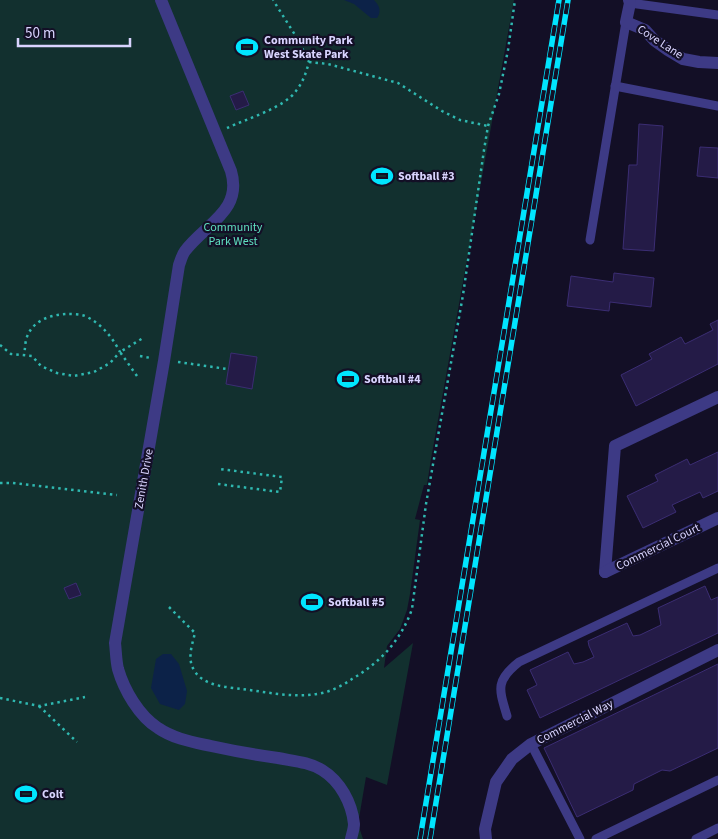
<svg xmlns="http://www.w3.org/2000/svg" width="718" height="839" viewBox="0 0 718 839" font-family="'Source Sans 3',sans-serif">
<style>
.green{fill:#12302f}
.water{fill:#0c2248}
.building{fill:#241b47;stroke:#3b2d73}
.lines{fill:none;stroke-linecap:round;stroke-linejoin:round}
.path{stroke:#2fb8b0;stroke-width:2.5;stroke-dasharray:2.5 4;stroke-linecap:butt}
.lane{stroke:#3d3a85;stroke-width:9}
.street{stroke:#3d3a85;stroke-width:12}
.rail-casing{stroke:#00e5ff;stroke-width:5.5}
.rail{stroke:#130f26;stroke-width:4;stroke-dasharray:11;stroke-linecap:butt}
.labels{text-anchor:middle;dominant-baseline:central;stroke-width:4.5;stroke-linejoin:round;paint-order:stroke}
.poi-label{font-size:12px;font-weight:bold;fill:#d9d4ff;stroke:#130f26;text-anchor:start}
.street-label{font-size:12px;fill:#d9d4ff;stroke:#130f26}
.park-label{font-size:12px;fill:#5fe0c0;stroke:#130f26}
</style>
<rect width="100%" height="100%" fill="#130f26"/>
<path class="green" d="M0,0H514L431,459L427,485H424L415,519L420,520L410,594L407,610L400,629L387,646L384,668L413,643L387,785L366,777L358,824L363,839H0Z"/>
<g class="water">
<path d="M344,0H374C379,5 382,11 377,18H371L354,4Z"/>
<path d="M163,654H171L179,664L187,691L185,704L179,710L160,704L151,688L156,659Z"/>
</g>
<g class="building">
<path d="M243,91L249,105L236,110L230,96Z"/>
<path d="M639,124L663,126L654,251L623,249L629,165H637Z"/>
<path d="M700,147L718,148V178L697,176Z"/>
<path d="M614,273L654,278L651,307L610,302L609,311L567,306L571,276L613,282Z"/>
<path d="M718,320V364L636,406L621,375L652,359L649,354L681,337L685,344L713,330L710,324Z"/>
<path d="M231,353L257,357L252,389L226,384Z"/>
<path d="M718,452V491L703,498L700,492L672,505L676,512L643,528L627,496L658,481L655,475L687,459L690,465Z"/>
<path d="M76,583L81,595L69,599L64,588Z"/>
<path d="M705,586L711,600L718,597V633L540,718L527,690L537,685L530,670L568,652L574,664L583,662L594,657L589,646L588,641L627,623L633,636L640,635L661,625L658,608Z"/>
<path d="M718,664V748L670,771L662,770L634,784L633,790L577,817L544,748Z"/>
</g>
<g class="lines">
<g class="path">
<path d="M309,62L328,64L398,83L442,111L460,120L488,126"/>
<path d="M227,128C246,119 284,108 296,91C303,82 306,73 309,62L297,38L273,0"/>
<path d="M0,345L11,354L32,356L41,366L57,373L74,376L94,372L110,363L120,352C112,337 102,324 85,316C80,314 72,314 66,314C49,315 31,321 26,340C25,345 25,350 24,355"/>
<path d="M140,356L151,358"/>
<path d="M178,362L227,369"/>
<path d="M137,376L120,352L143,338"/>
<path d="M0,483H13L117,495"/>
<path d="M218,484L280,492L282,477L220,469"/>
<path d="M169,607L195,633C192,645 187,659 194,670C203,686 226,687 242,689C267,692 292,698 317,694C330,692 342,686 352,679C381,662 401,640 412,609L426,504L463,295L484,150L488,126L499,94L508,50L515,0"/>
<path d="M0,698L39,706L85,697"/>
<path d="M39,706L77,742"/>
</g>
<g class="lane">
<path d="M630,3L718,15"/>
<path d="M615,86L718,106"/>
<path d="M590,240L626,22"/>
<path d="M507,716C499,689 495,681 519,662L718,568"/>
<path d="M531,744L580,839"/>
<path d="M596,839L718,780"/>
<path d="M696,839L718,828"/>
</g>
<g class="street">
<path d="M161,0L231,171C243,211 205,224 185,251C182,255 181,260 179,265L164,361L115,643C116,651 116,661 118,669C124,690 139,716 158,728C174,739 193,742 211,746C234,751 256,755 278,758C293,761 309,762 322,770C340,781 352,803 354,824C354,829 352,834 351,839"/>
<path d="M629,0L630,3L626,22L645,30L654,40L668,50L683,59L699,62L718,63"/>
<path d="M605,572L615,446L718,397"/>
<path d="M605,572L718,518"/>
<path d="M486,839L485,829L496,782L512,759L531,744L718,650"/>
</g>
<g class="rail-casing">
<g id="rail">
<path d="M420,839L559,0"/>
<path d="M430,839L568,0"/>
</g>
</g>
<use href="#rail" class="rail"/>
</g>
<defs>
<g id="stadium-bare" transform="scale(1.725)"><path d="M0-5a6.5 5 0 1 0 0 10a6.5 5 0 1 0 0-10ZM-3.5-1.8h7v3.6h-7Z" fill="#00e5ff" stroke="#130f26" stroke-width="2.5" paint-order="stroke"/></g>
</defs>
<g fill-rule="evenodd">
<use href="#stadium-bare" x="247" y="47"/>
<use href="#stadium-bare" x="382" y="176"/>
<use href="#stadium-bare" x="348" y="379"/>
<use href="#stadium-bare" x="312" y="602"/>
<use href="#stadium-bare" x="26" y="794"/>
</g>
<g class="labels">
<g class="poi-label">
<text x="264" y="40">Community Park<tspan x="264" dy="14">West Skate Park</tspan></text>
<text x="398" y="176">Softball #3</text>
<text x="364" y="379">Softball #4</text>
<text x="328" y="602">Softball #5</text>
<text x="42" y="794">Colt</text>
</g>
<g class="street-label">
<text transform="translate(660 42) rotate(33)">Cove Lane</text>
<text transform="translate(144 479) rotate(-80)">Zenith Drive</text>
<text transform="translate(658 547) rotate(-26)">Commercial Court</text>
<text transform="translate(575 722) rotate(-27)">Commercial Way</text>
</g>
<g class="park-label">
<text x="233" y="227">Community<tspan x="233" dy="14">Park West</tspan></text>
</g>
</g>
<path d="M18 38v8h112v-8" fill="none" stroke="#d9d4ff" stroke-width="2.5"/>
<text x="25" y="38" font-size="15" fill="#d9d4ff" stroke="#130f26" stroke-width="4" paint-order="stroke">50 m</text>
</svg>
